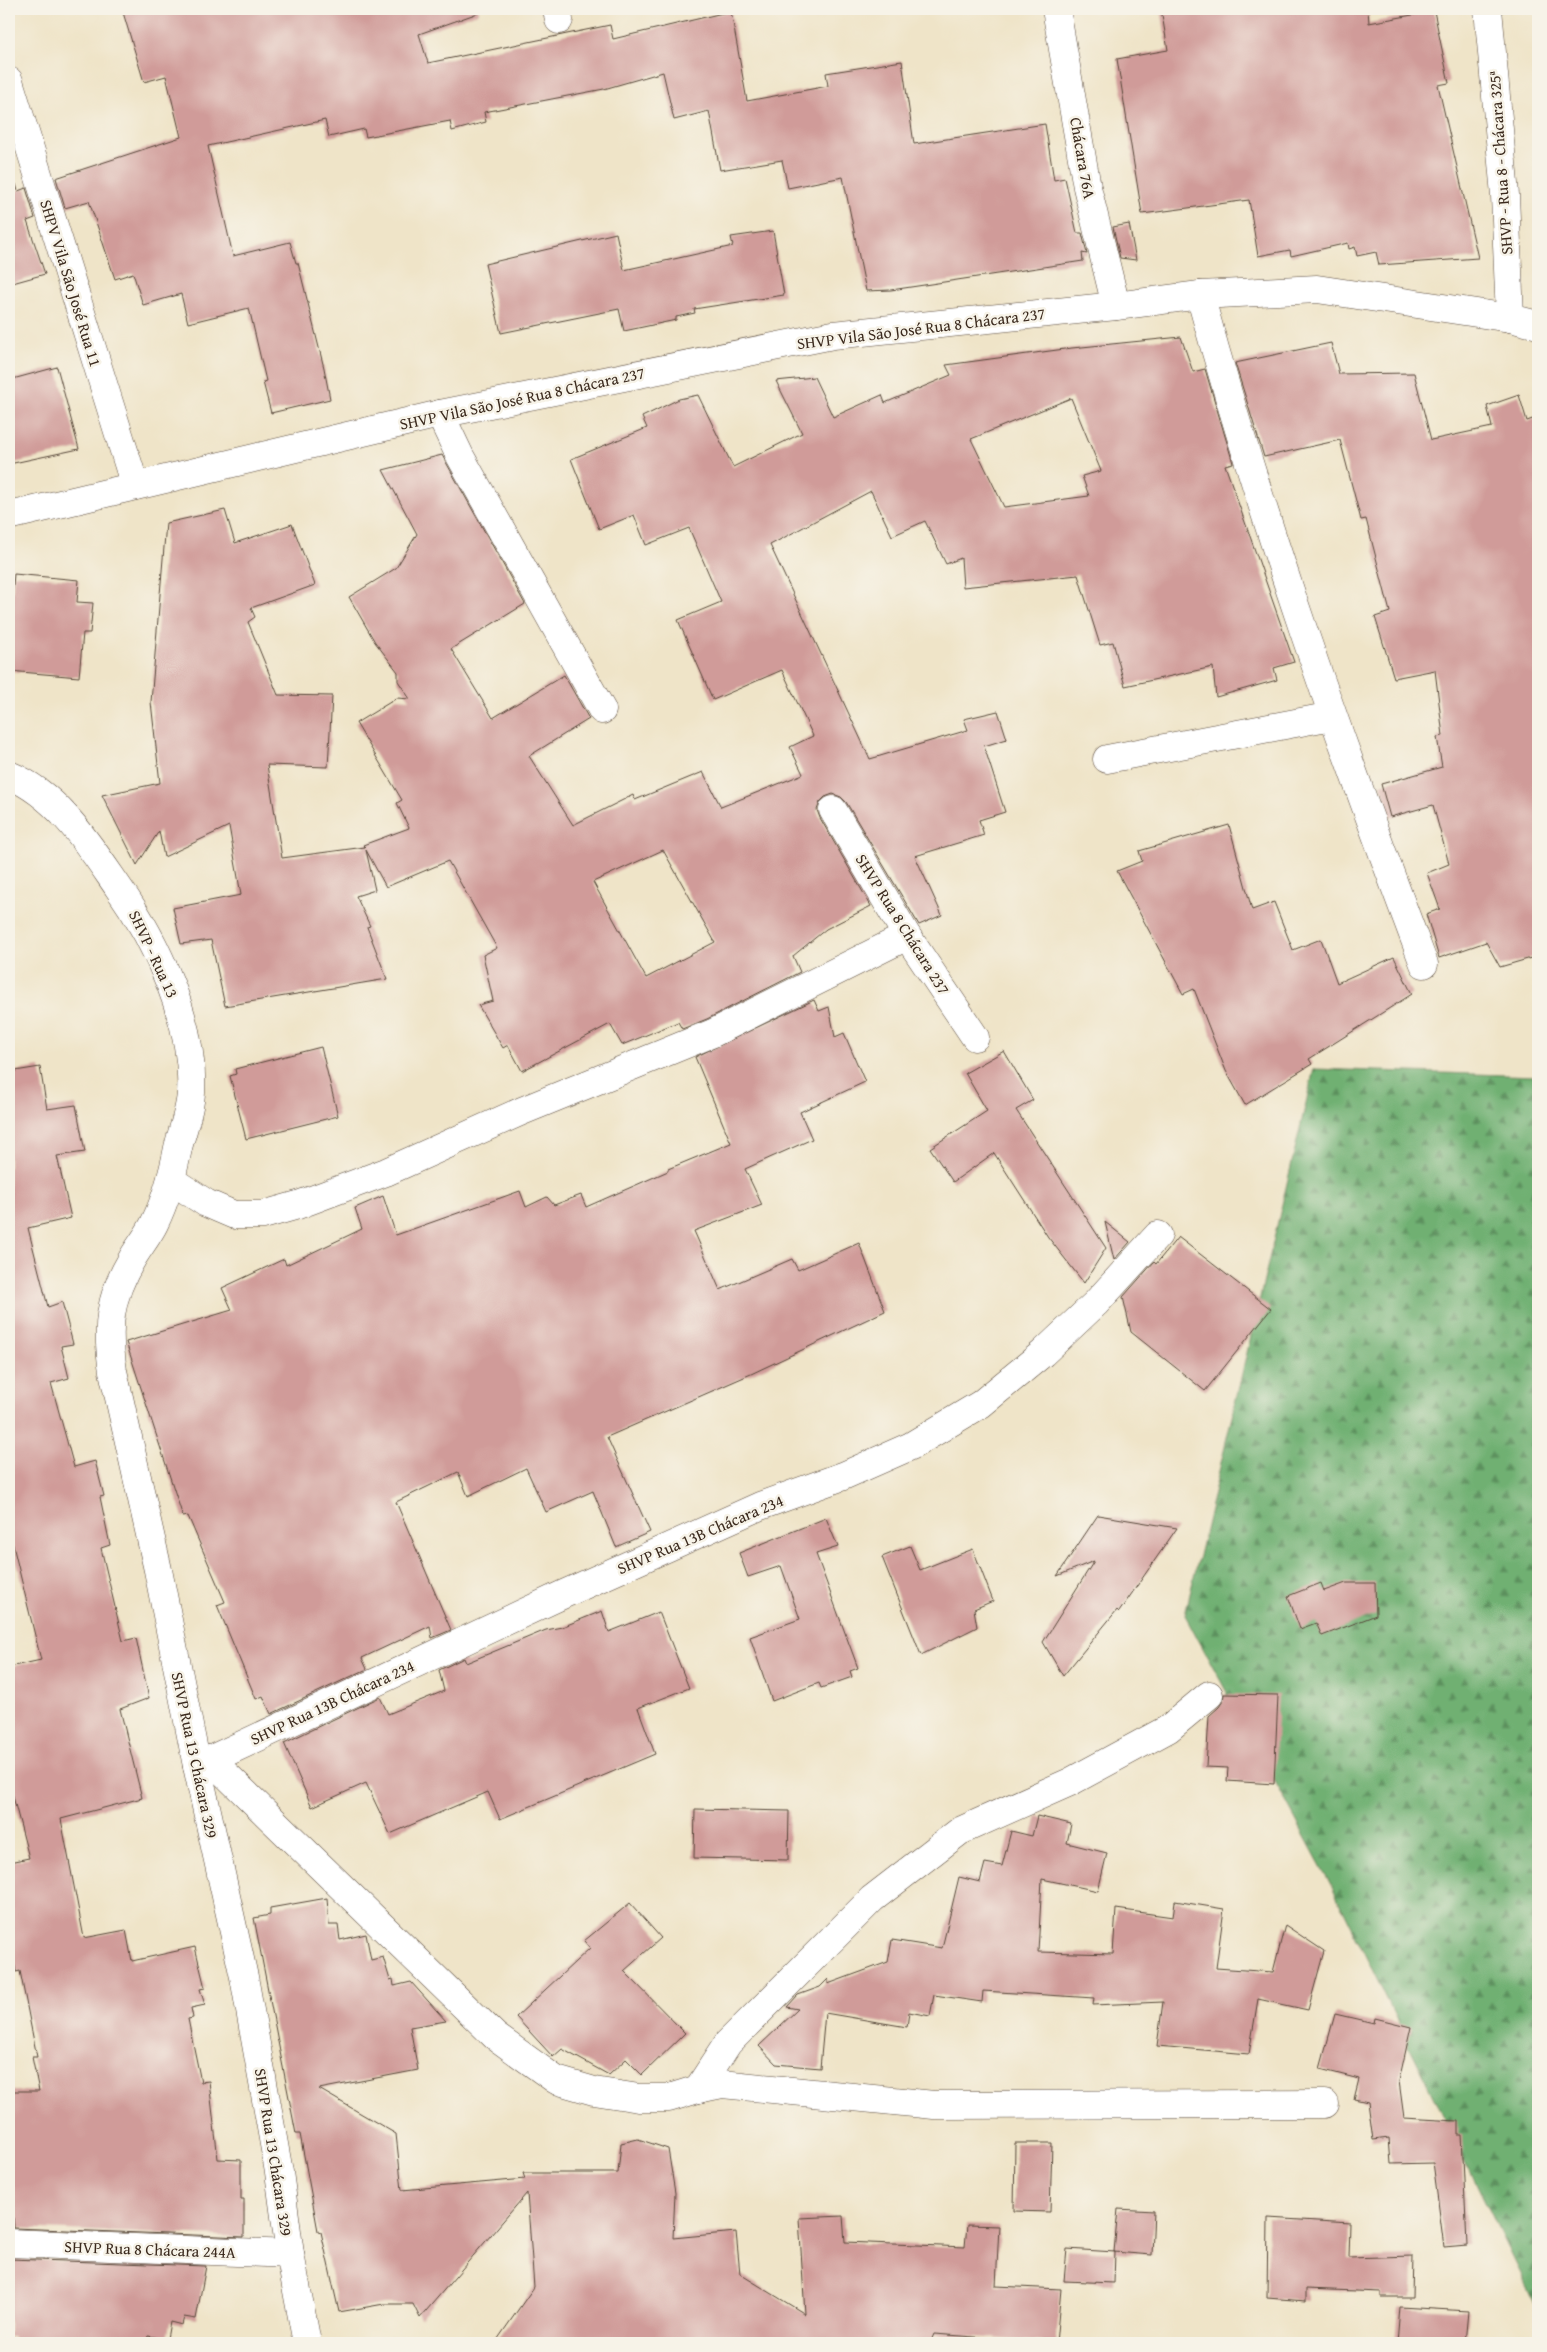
<svg xmlns="http://www.w3.org/2000/svg" width="1547" height="2352" viewBox="0 0 1547 2352" font-family="'Gentium Book Plus',serif">
<style>
.forest{fill:url(#forest-firs);stroke:#556d48}
.building{fill:#d09b99;fill-rule:evenodd}
.lines{fill:none;stroke-linecap:round;stroke-linejoin:round}
.minor-casing{stroke:#564638;stroke-width:29}
.minor{stroke:#fff;stroke-width:28}
.labels{text-anchor:middle;dominant-baseline:central;stroke-width:5;stroke-linejoin:round;paint-order:stroke}
.street-label{font-size:16px;fill:#3b2a1e;stroke:#f7f3e8}
</style>
<defs>
<pattern id="forest-firs" width="22" height="20" patternUnits="userSpaceOnUse" patternTransform="scale(1.25)"><rect width="22" height="20" fill="#6fb072"/><path d="M5 1l3.5 6h-7zM16 11l3.5 6h-7z" fill="#5c8f5d"/></pattern>
</defs>
<rect width="100%" height="100%" fill="#f7f3e8"/>
<filter id="ink" filterUnits="userSpaceOnUse"><feTurbulence type="fractalNoise" baseFrequency=".02" numOctaves="2"/><feDisplacementMap in="SourceGraphic" scale="10" xChannelSelector="R" yChannelSelector="G"/><feConvolveMatrix kernelMatrix="1 2 1 2 8 2 1 2 1" color-interpolation-filters="sRGB"/></filter>
<filter id="wash" filterUnits="userSpaceOnUse"><feTurbulence type="fractalNoise" baseFrequency=".0096" numOctaves="4" result="noise"/><feDisplacementMap in="SourceGraphic" scale="20" xChannelSelector="R" yChannelSelector="G"/><feGaussianBlur stdDeviation="1.12" result="paint"/><feColorMatrix in="noise" values="0 0 0 0 0 0 0 0 0 0 0 0 0 0 0 0 0 1.4 0 .05"/><feComposite in="paint" operator="in"/></filter>
<g filter="url(#wash)">
<rect width="100%" height="100%" fill="#efe4c8"/>
<path class="forest" d="M1314,1069L1538,1076V2310L1330,1883L1185,1615Z"/>
<g id="blocks">
<g class="building">
<path d="M122,9H478V13L419,34L428,63L610,25L613,39L731,11L747,101L828,86L826,73L902,61L914,144L1045,124L1054,180L1065,178L1077,233H1082L1087,254L1082,253L1083,261L891,290L866,291L843,177L788,188L782,160L720,170L709,111L674,120L663,72L604,89L484,112L486,122L452,131L450,121L366,137L364,129L329,137L325,120L208,146L233,256L290,242L296,263H298L324,368L330,399L271,413L263,382L266,381L249,308L188,323L181,294L143,305L133,273L115,279L89,201L65,208L56,178L181,137L166,76L144,82Z"/>
<path d="M1161,9H1368L1369,23L1434,11L1449,83L1438,85L1478,258L1379,265L1376,252L1357,256L1355,247L1349,249L1348,243L1291,256L1290,250L1258,256L1249,200L1142,214L1117,59L1168,50Z"/>
<path d="M16,184L18,191L26,188L35,218L27,221L45,274L9,284V185Z"/>
<path d="M1129,224L1136,260L1120,258L1113,227Z"/>
<path d="M773,231L784,295L694,309L695,313L676,317V320L624,331L619,309L501,333L485,264L616,233L624,270L733,246L731,237Z"/>
<path d="M1181,337L1193,372L1205,369L1233,463L1225,465L1294,662L1274,668L1277,680L1216,697L1213,667L1125,686L1113,642L1100,645L1078,575L963,587L961,558L946,564L925,521L892,536L871,491L770,545L870,759L968,730L964,719L998,711L1007,739L984,746L1005,812L979,820L984,835L915,856L942,915L919,925L846,802L841,797L833,794L825,797L820,802L817,810L820,818L871,906L826,929L793,956L800,972L707,1019L682,1029L678,1022L622,1045L610,1024L522,1071L508,1045L503,1048L478,1005L493,1001L483,955L497,948L448,861L386,887L366,850L375,890L356,896L370,926L367,927L387,979L225,1006L211,940L181,944L173,908L241,895L229,826L164,857L159,831L137,865L102,795L160,783L151,702L166,523L225,510L235,543L292,524L315,585L251,608L255,617L248,622L278,695L332,696L328,767L267,765L282,858L365,847L363,845L409,828L397,803L402,800L356,723L397,698L410,699L398,681V672L375,642L349,597L396,568L417,534L383,470L442,455L525,604L451,649L493,718L564,675L589,719L529,756L573,825L633,795L635,800L703,772L721,807L803,774L790,747L813,736L782,670L713,700L678,620L721,602L689,528L646,545L634,515L599,529L571,459L647,428L642,417L679,399L698,395L733,467L802,433L776,381L814,377L833,417L882,395L885,403L951,375L946,365L1072,348ZM1071,398L1101,471L1082,476L1089,496L1004,507L971,439ZM663,850L715,942L646,978L593,882Z"/>
<path d="M1331,343L1339,374L1414,373L1431,440L1492,427L1487,406L1519,395L1527,421L1538,417V956L1500,967L1486,942L1439,958L1426,914L1440,909L1427,873L1449,864L1433,805L1390,817L1381,784L1442,767L1437,737L1443,736L1435,670L1394,678L1375,617L1390,612L1366,519L1361,520L1340,440L1264,457L1235,363Z"/>
<path d="M57,367L79,449L9,464V380Z"/>
<path d="M14,574L79,580L77,602L93,603L90,633H83L79,677L9,671V631Z"/>
<path d="M1229,825L1252,910L1274,902L1293,950L1321,939L1337,983L1394,957L1412,994L1309,1059L1312,1064L1245,1105L1226,1071L1194,989L1183,994L1117,871L1142,861L1139,851Z"/>
<path d="M814,1000L819,1011L829,1007L835,1037L844,1033L865,1082L800,1112L812,1139L745,1169L762,1205L694,1231L720,1290L792,1259L798,1270L859,1243L885,1311L751,1374L607,1437L650,1532L616,1547L593,1491L546,1512L526,1468L468,1496L458,1472L396,1502L451,1630L432,1638L430,1626L362,1658L367,1669L271,1714L263,1696L256,1699L217,1605L225,1602L188,1516L183,1517L126,1342L232,1310L222,1288L284,1259L286,1265L362,1229L355,1208L383,1196L396,1235L520,1191L526,1207L547,1197L554,1205L581,1195L586,1207L668,1171V1169L731,1143L695,1057Z"/>
<path d="M321,1047L338,1116L246,1139L230,1076L236,1074L235,1069Z"/>
<path d="M1004,1051L1033,1100L1016,1110L1106,1248L1084,1283L1048,1237L994,1153L953,1182L930,1148L987,1111L965,1073Z"/>
<path d="M40,1067L47,1109L76,1105L85,1152L57,1156L71,1218L28,1228L48,1307L62,1302L73,1344L61,1346L69,1378L51,1383L74,1467L95,1461L104,1496L100,1497L110,1545L101,1548L123,1641L136,1638L149,1698L120,1709L142,1798L61,1819L84,1938L126,1930L132,1961L195,1947L205,1988L200,1989L205,2005L191,2008L193,2018L188,2019L201,2082L209,2081L218,2159L241,2160V2199H244V2237L14,2228L9,2163V2091H39L32,2057H37L20,1971L16,1972L9,1938V1862L29,1858L9,1781V1667L41,1660L9,1529V1072Z"/>
<path d="M1105,1222L1130,1242L1114,1260Z"/>
<path d="M1178,1237L1271,1309L1205,1391L1131,1332L1123,1297L1154,1262L1156,1264Z"/>
<path d="M1098,1515L1177,1528L1119,1612L1117,1610L1063,1676L1043,1642L1094,1561L1057,1576Z"/>
<path d="M826,1518L838,1547L816,1554L858,1668L850,1671L852,1677L821,1688L819,1683L772,1701L750,1637L800,1619L781,1566L748,1577L739,1553Z"/>
<path d="M910,1546L920,1570L973,1549L993,1601L974,1609L977,1627L921,1655L882,1557Z"/>
<path d="M1321,1583L1324,1591L1346,1583H1375L1376,1615L1322,1636L1316,1623L1300,1629L1288,1596Z"/>
<path d="M602,1611L609,1632L659,1612L689,1688L638,1708L655,1754L500,1819L488,1792L390,1834L366,1783L312,1807L284,1743L380,1697L388,1714L444,1691L439,1670L464,1658L466,1663L546,1630L562,1627Z"/>
<path d="M1224,1694L1278,1695L1274,1784L1227,1781L1228,1768L1206,1767L1209,1716L1219,1707L1223,1701Z"/>
<path d="M695,1809L789,1811L788,1860L694,1858Z"/>
<path d="M1037,1816L1071,1824L1067,1843L1107,1853L1098,1891L1042,1879L1038,1952L1113,1954L1116,1909L1173,1917L1175,1901L1224,1909L1216,1968L1273,1972L1285,1925L1324,1951L1308,2010L1258,1999L1249,2054L1157,2046L1163,2002L1093,2005L1094,1998L983,1991L982,2002L934,1995L930,2016L909,2012L907,2027L825,2013L820,2068L776,2064L759,2046L798,2009L787,2007L798,1995L820,1987L828,1979V1984L888,1962L892,1940L942,1948L959,1877L980,1882L985,1863L1002,1866L1011,1831L1032,1836Z"/>
<path d="M327,1898L329,1925H338L340,1940L366,1934L371,1960L383,1957L390,1980L393,1979L394,1986L411,1982L446,2021L410,2027L418,2070L319,2089L396,2134L402,2190L525,2179L523,2173H618L621,2143L638,2139L668,2149L675,2193L673,2238L736,2232L740,2274L805,2314L799,2218L843,2216L845,2242L965,2247L967,2225L999,2226L996,2286L1061,2289L1056,2343L934,2334L930,2343H495L534,2287L527,2193L420,2318L413,2304H384L339,2312L321,2232L318,2231L300,2134H296L254,1918L270,1915V1908Z"/>
<path d="M630,1903L661,1938L624,1971L685,2033L642,2075L626,2059L609,2075L562,2049L553,2057L516,2017L590,1948L584,1941Z"/>
<path d="M1335,2014L1374,2023L1375,2018L1411,2027L1399,2081L1404,2118L1458,2121V2135H1462L1467,2245L1444,2247L1433,2163L1391,2164L1389,2138L1373,2140L1368,2102L1354,2099L1359,2079L1320,2069Z"/>
<path d="M1015,2143H1052L1050,2212L1014,2211Z"/>
<path d="M1118,2209L1154,2211L1152,2255L1114,2252Z"/>
<path d="M1268,2218L1350,2223L1349,2258L1413,2256L1412,2297H1381V2292L1306,2289V2301L1267,2298Z"/>
<path d="M1067,2249L1115,2252L1114,2283L1064,2281Z"/>
<path d="M9,2259L206,2266L196,2319L184,2317L182,2325L170,2322L167,2339L148,2336L146,2343H13L14,2337H9Z"/>
<path d="M1400,2307L1468,2311L1465,2343H1397Z"/>
</g>
</g>
</g>
<g filter="url(#ink)">
<use href="#blocks" fill-opacity="0" stroke="#564638" stroke-width="1"/>
<g class="lines">
<g class="minor-casing">
<g id="minor">
<path d="M557,9L559,20"/>
<path d="M1056,9L1087,187L1116,306"/>
<path d="M1488,9L1505,195L1510,318"/>
<path d="M9,81L135,486"/>
<path d="M1200,295C1262,522 1341,744 1424,964"/>
<path d="M440,414L460,456L602,710"/>
<path d="M9,516L440,414L833,335L1116,306L1200,295L1317,289L1510,318L1538,325"/>
<path d="M1107,759L1332,716"/>
<path d="M9,775C58,795 89,845 118,887C157,942 195,1024 191,1093C190,1111 182,1131 178,1148C173,1174 166,1200 154,1224C148,1236 139,1247 132,1259C109,1298 106,1327 113,1371L158,1570L197,1766L244,1977L279,2172L290,2254L307,2343"/>
<path d="M833,810L907,936L975,1037"/>
<path d="M171,1180L206,1203L234,1215H263L298,1205L386,1172L522,1111L713,1033L907,936"/>
<path d="M210,1759L495,2036L556,2080L594,2091L639,2098H669L698,2089L722,2084L934,2105L1325,2104"/>
<path d="M197,1766L564,1594L760,1506L843,1476L911,1446L981,1404L1043,1353L1096,1303L1158,1235"/>
<path d="M698,2089L728,2043L872,1899L960,1831L1070,1782L1168,1729L1209,1695"/>
<path d="M9,2243L290,2254"/>
</g>
</g>
<use href="#minor" class="minor"/>
</g>
</g>
<g class="labels">
<g class="street-label">
<text transform="translate(1083 158) rotate(80)">Chácara 76A</text>
<text transform="translate(1500 163) rotate(-94)">SHVP - Rua 8 - Chácara 325ª</text>
<text transform="translate(71 283) rotate(73)">SHPV Vila São José Rua 11</text>
<text transform="translate(921 328) rotate(-7)">SHVP Vila São José Rua 8 Chácara 237</text>
<text transform="translate(522 398) rotate(-12)">SHVP Vila São José Rua 8 Chácara 237</text>
<text transform="translate(903 924) rotate(58)">SHVP Rua 8 Chácara 237</text>
<text transform="translate(154 954) rotate(65)">SHVP - Rua 13</text>
<text transform="translate(700 1534) rotate(-23)">SHVP Rua 13B Chácara 234</text>
<text transform="translate(332 1702) rotate(-25)">SHVP Rua 13B Chácara 234</text>
<text transform="translate(195 1755) rotate(78)">SHVP Rua 13 Chácara 329</text>
<text transform="translate(274 2152) rotate(81)">SHVP Rua 13 Chácara 329</text>
<text transform="translate(150 2249) rotate(2)">SHVP Rua 8 Chácara 244A</text>
</g>
</g>
<rect width="1547" height="2352" fill="none" stroke="#f7f3e8" stroke-width="30"/>
</svg>
